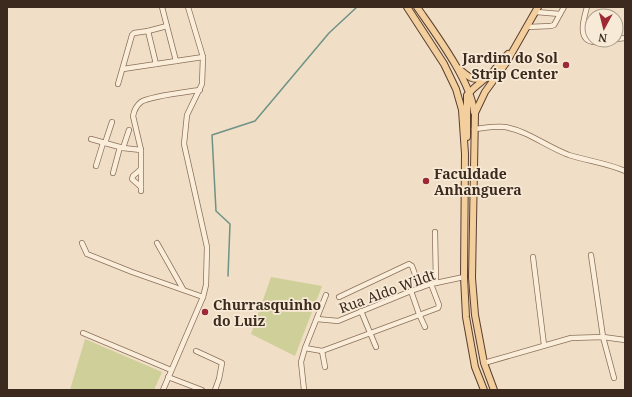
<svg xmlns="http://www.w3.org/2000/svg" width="632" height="397" viewBox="0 0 632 397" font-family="'Noto Serif',serif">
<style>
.green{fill:#cecf99}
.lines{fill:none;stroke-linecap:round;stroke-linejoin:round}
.stream{stroke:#6e9285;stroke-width:1.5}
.minor-casing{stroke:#8c705b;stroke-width:6}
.major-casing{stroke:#5a3e2f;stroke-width:8}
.minor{stroke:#faedda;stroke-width:4.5}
.major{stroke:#f3cf9d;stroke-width:6}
.poi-dot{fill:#9d2936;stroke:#f7ead6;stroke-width:1.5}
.labels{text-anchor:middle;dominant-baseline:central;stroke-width:3.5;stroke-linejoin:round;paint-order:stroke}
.poi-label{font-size:14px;font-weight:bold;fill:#3c2a1f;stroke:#f7ead6;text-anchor:start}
.street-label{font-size:14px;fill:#3c2a1f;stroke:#f7ead6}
</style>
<rect width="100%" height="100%" fill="#f0dfc6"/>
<g class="green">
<path d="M271,277L322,286L295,356L251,334Z"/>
<path d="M85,339L162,372L154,390H70Z"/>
</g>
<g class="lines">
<path class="stream" d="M228,276L230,224L216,211L212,135L255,121L329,33L357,7"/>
<g class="minor-casing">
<g id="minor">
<path d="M162,7L176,61"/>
<path d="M587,7C584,18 576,41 595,42C600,43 606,41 611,40"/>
<path d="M536,12L560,14"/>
<path d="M527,27L551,26L554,25L564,7"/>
<path d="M616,39L625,38"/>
<path d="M156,64L148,31L167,26"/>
<path d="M123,69L203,57"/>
<path d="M118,84L132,35L134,33L148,31"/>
<path d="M474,129C484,128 495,126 505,127C528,131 547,147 569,155C588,161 607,163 625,171"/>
<path d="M91,139L123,148L141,150"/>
<path d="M105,143L112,122"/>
<path d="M123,148L129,130"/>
<path d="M96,166L103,143"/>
<path d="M140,170L133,176L132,179L141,187"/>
<path d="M113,173L120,147"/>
<path d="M141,191V150L133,116C134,111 137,105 141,102C150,96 187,92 200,90"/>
<path d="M435,232L436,283"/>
<path d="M82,243L87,254L132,272L203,297"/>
<path d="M157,243L183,289"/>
<path d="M591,255L603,337L614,378"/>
<path d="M533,257L544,345"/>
<path d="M411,291L419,314L425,327"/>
<path d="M339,297L409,264L412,266L420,288"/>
<path d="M361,311L376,347"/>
<path d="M317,319L338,321L411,291L431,284L464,277"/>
<path d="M83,333L171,370"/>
<path d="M305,348L322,351L438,308L439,305L431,284"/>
<path d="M196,351L222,363L219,379L215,390"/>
<path d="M322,351L325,367"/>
<path d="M484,363L571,338L603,337L625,340"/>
<path d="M168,377L202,390"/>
<path d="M163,390L203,297L206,285L207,247L184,144L187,115L202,84L203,57L188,7"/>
<path d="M304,390L301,362L305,348L326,295"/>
</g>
</g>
<g class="major-casing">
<g id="major">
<path d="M407,7L444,64L456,89L462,110L465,154L464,277L466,317L475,367L484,390"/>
<path d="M417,7C435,33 471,81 474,112"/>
<path d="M458,68C468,76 472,82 485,77"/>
<path d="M467,137V95L474,88L493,72L502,60L508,54"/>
<path d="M494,390L484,363L475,315L472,278L475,113L485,92L506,63L538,7"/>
</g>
</g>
<use href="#minor" class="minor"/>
<use href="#major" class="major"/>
</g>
<g class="poi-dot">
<circle cx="566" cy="65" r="4"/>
<circle cx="426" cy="181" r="4"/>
<circle cx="205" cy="312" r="4"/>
</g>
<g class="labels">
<g class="poi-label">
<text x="558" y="57" text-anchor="end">Jardim do Sol<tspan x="558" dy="16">Strip Center</tspan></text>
<text x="434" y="173">Faculdade<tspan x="434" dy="16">Anhanguera</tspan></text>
<text x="213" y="304">Churrasquinho<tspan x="213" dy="16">do Luiz</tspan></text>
</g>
<g class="street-label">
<text transform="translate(387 291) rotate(-20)">Rua Aldo Wildt</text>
</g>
</g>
<rect width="632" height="397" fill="none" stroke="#3c2a1f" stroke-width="16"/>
<g transform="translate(604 28) rotate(187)"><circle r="19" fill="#f7ead6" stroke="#ac9d8d"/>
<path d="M0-3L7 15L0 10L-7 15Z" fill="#9d2936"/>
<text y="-6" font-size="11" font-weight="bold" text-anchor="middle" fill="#3c2a1f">N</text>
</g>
</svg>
